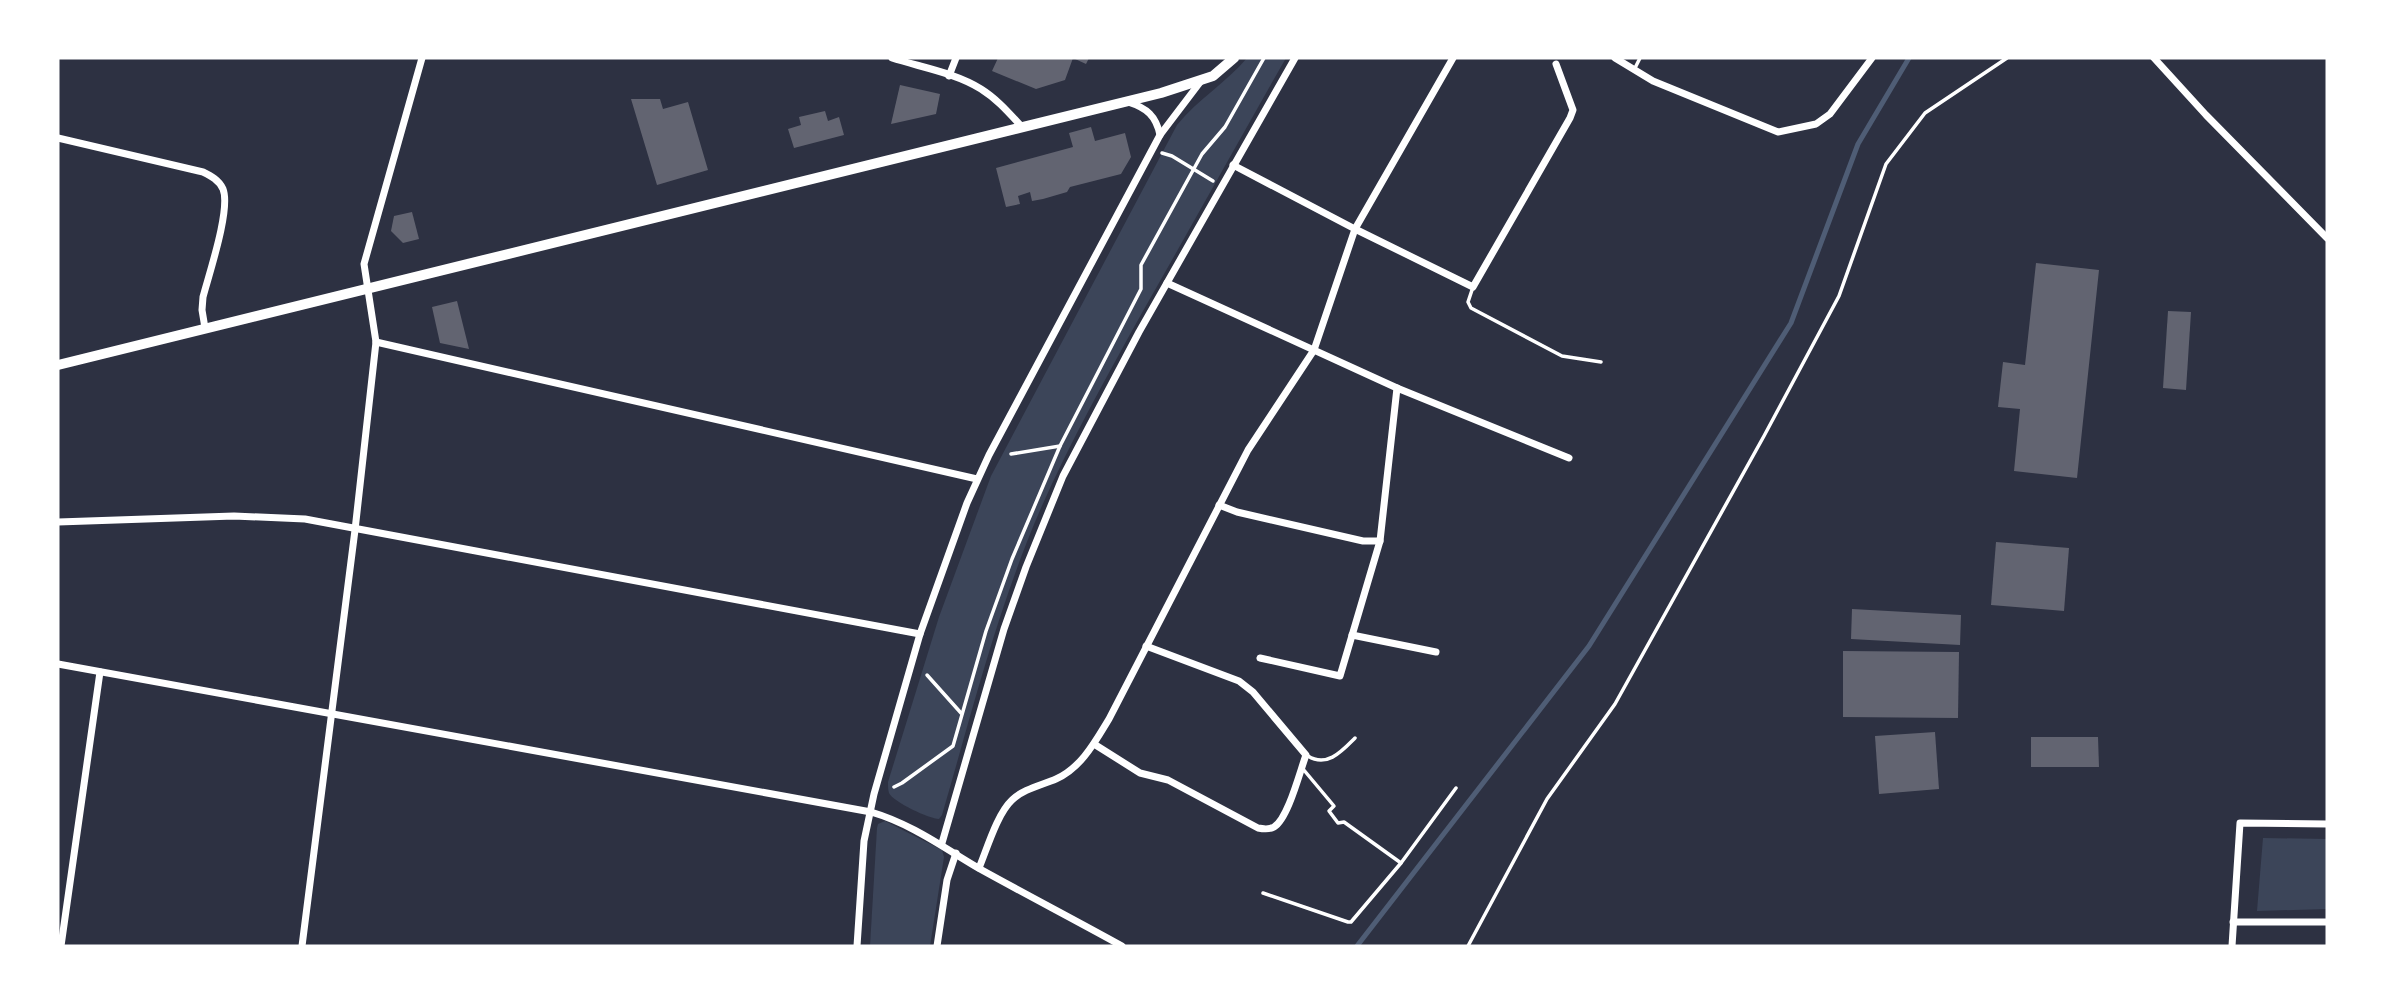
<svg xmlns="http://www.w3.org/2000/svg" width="2385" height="1004" viewBox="0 0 2385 1004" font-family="Rubik,sans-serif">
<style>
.green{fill:#3c4559}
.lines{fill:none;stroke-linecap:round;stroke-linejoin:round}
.stream{stroke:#4f5d75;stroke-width:5}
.building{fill:#626471}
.path{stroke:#fff;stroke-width:3.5}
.service{stroke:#fff;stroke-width:3.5}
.minor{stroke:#fff;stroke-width:7}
.tertiary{stroke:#fff;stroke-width:10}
</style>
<rect width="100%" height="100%" fill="#2d3142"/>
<g class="green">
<path d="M1247,58H1286C1238,142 1191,227 1143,311C1107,376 1071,440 1041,508C998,607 972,712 942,815L939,819C930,819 893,802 889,793C888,790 888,786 888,782L939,617L991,476L1177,125C1198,99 1226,83 1247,58Z"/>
<path d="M885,821L942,850L944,857L930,946H870L877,828L878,824Z"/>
<path d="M2263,838L2327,839V909L2257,911Z"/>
</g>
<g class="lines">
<path class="stream" d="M1357,946L1589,646L1791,323L1858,144L1909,58"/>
</g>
<g class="building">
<path d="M998,58H1089L1086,64L1073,58L1065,80L1036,89L992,71Z"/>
<path d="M900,85L940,94L936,114L891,124Z"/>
<path d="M631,99H660L663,109L688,102L708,170L657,185Z"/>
<path d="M825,111L828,121L839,117L844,135L794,148L788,129L801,125L799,117Z"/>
<path d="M1091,127L1095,141L1125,133L1131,157L1121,174L1070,187L1067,192L1043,199L1032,201L1030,192L1018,196L1020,204L1006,207L996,168L1073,147L1069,133Z"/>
<path d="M412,212L419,239L403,243L391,231L394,216Z"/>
<path d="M2036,263L2099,270L2077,478L2014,471L2020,409L1998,407L2003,362L2025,365Z"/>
<path d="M457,301L469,349L440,343L432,307Z"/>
<path d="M2168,311L2191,312L2186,390L2163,388Z"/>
<path d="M1996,542L2069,548L2064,611L1991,605Z"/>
<path d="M1852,609L1961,615L1960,645L1851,639Z"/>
<path d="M1843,651L1959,652L1958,718L1843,717Z"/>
<path d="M1935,732L1939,789L1879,794L1875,736Z"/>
<path d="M2031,737H2098L2099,767H2031Z"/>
</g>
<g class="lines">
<g class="path">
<path d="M1162,153L1172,156L1213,181"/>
<path d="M1011,454L1060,446"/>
<path d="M927,675L961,713"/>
<path d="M894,787L902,783L953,746L986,631L1012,559L1060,446L1141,289V265L1202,154L1225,127L1264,58"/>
<path d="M1468,946L1547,799L1615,704L1764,436L1839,296L1886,164L1925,113L2007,58"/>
</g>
<g class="service">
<path d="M1635,68L1640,58"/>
<path d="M1473,287L1468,302L1471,308L1562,356L1601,362"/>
<path d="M1308,756C1327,768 1342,751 1355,738"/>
<path d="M1303,769L1334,806L1329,811L1338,823L1344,822L1401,863"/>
<path d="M1263,893L1348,922H1351L1401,863L1456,788"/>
</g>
<g class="minor">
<path d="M892,58C920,67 956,73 981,89C997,99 1009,113 1022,127"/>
<path d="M1615,58L1653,81L1778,132L1816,124L1830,114L1872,58"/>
<path d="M2154,58L2206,115L2327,238"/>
<path d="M949,76L956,58"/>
<path d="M1128,102C1147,108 1156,116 1160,135"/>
<path d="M58,138L203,172C211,176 219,180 223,189C231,209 209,274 203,297L202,310L205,328"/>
<path d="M1233,165L1355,229L1473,287L1570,118L1573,110L1556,64"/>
<path d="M1167,283L1397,388L1569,458"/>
<path d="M376,342L977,479"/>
<path d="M1219,505L1237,512L1363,541H1380"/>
<path d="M58,522L234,516L305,519L920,634"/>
<path d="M1352,635L1436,652"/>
<path d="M1260,658L1340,676L1380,541L1397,388"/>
<path d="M58,664L871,812C912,824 944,848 980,869C1027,895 1075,920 1122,946"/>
<path d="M1094,744L1140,773L1168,780L1258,828C1263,829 1269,830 1274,827C1288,819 1300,771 1306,755L1253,692L1239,681L1146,646"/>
<path d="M942,843L1004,629L1026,567L1063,476L1139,332L1295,58"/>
<path d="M979,868C987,849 997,814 1012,800C1023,789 1042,785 1056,779C1081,768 1095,742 1109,719L1248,450L1314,350L1355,229L1453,58"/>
<path d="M2233,922H2327"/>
<path d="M61,946L100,672"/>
<path d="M302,946L355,530L376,342L364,264L422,58"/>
<path d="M857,946L864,841L874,794L920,634L967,503L989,455L1160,135L1201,81"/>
<path d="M937,946L947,880L956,853"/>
<path d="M2232,946L2240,823L2327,824"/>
</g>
<path class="tertiary" d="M58,365L1161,93L1213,76L1234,58"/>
</g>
<rect width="2385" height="1004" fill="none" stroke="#ffffff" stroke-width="119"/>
</svg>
